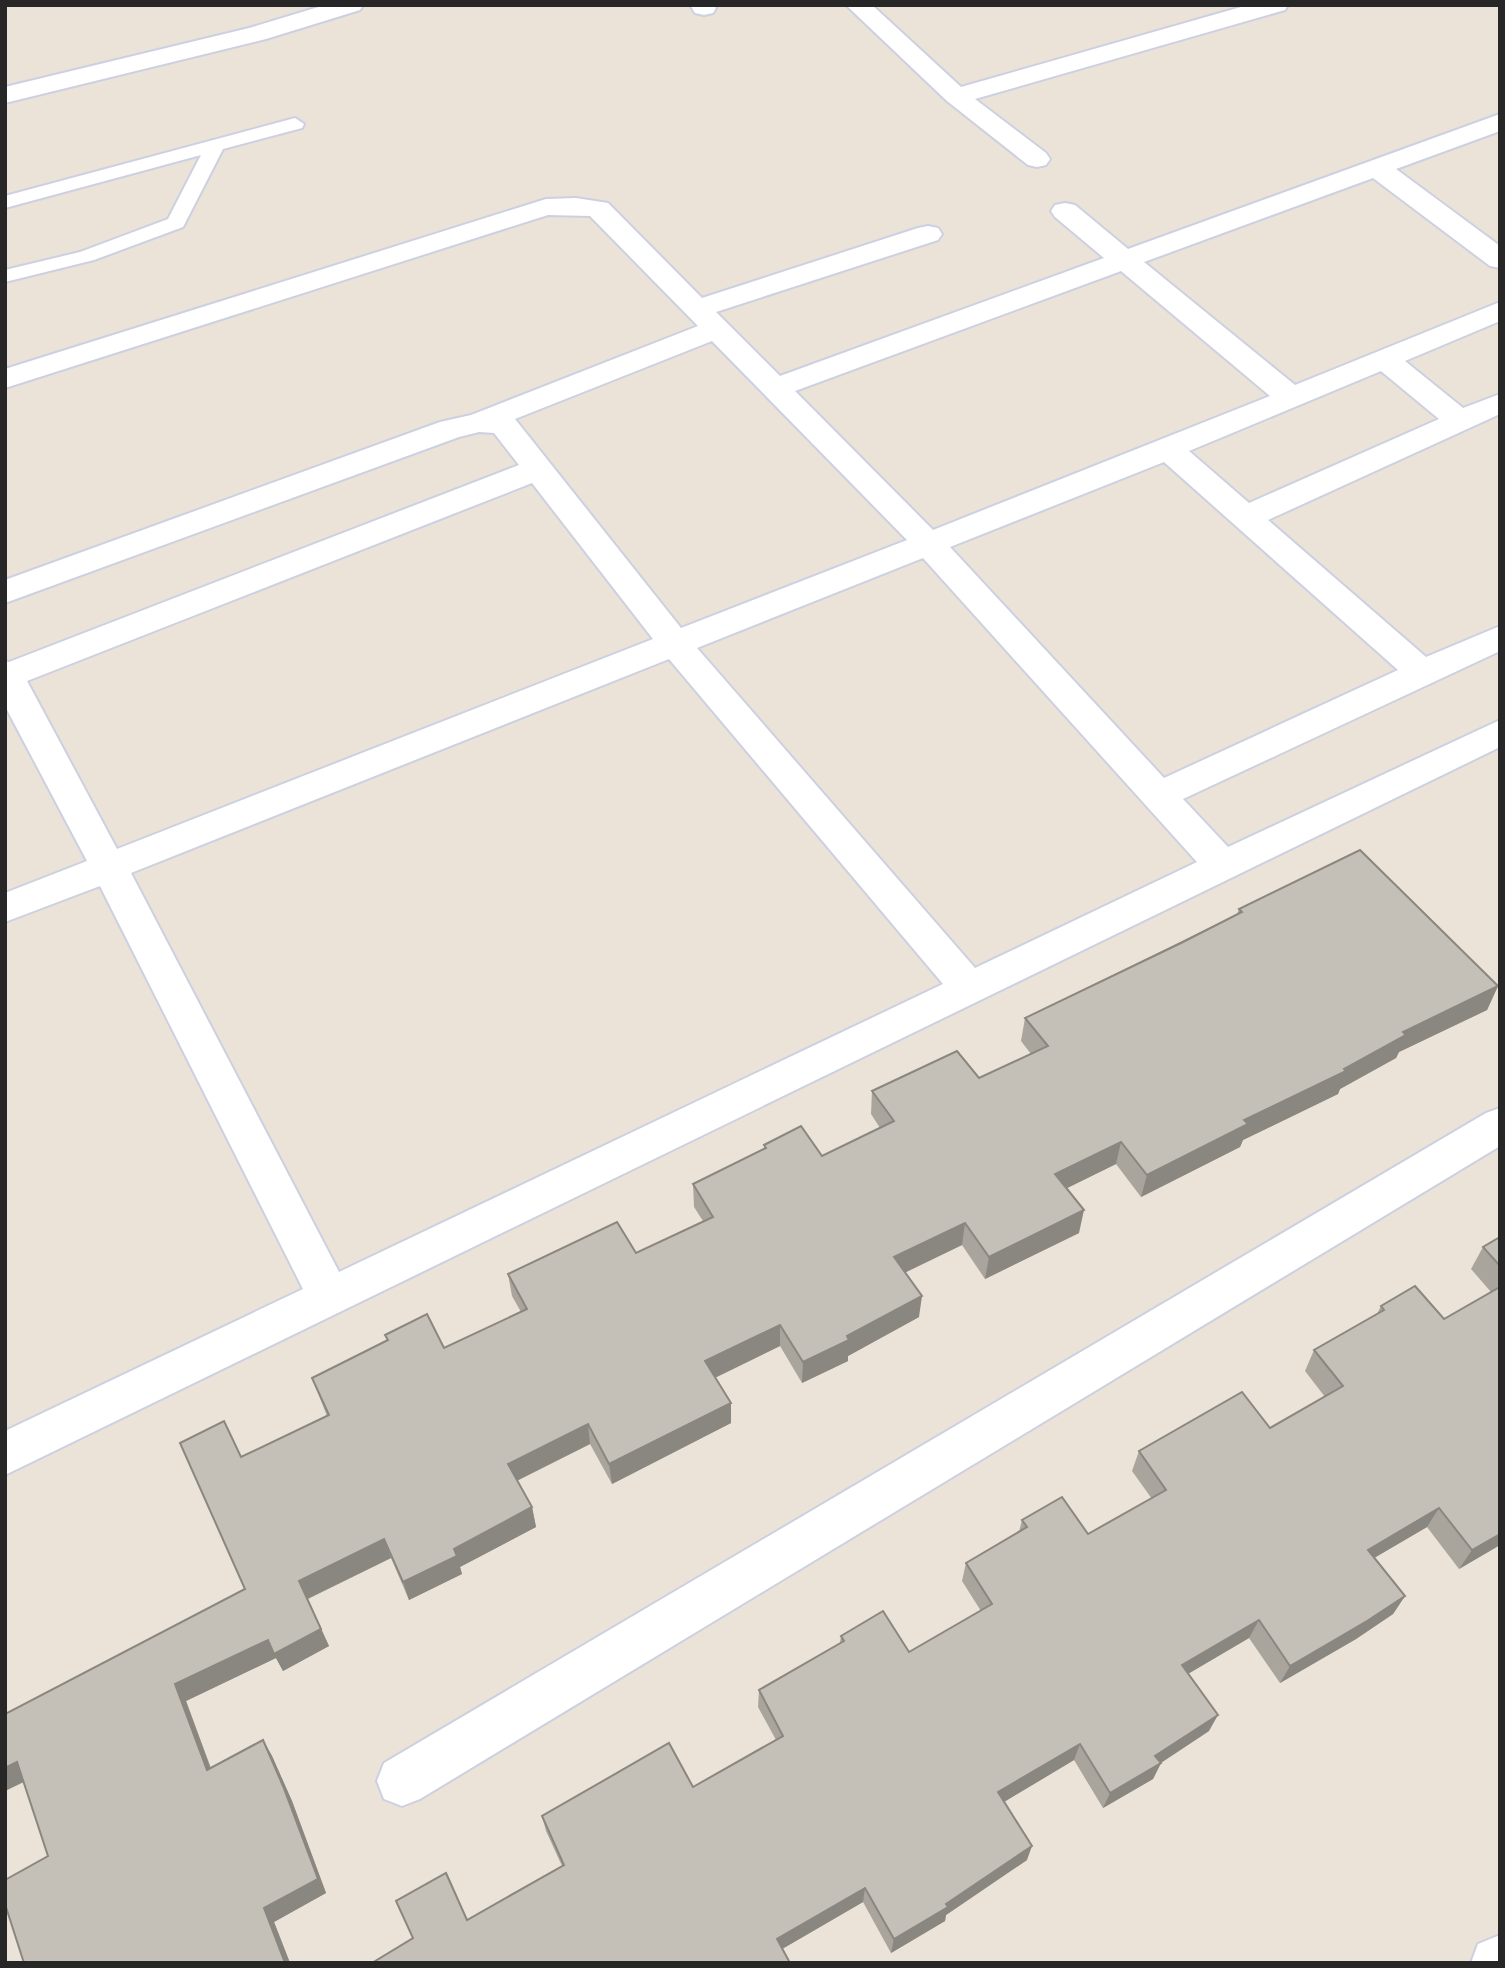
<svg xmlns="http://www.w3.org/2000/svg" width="1505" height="1968" viewBox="0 0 1505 1968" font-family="Signika,sans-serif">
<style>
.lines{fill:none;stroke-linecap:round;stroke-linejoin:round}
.lane-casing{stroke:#cdd0e1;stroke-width:4}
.street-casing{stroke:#cdd0e1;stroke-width:4}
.lane{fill:#fff;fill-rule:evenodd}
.street{fill:#fff;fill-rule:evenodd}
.wall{fill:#a9a59d}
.shaded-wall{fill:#8a8680}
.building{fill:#c5c0b7;stroke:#8a8680;stroke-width:2}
</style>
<rect width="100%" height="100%" fill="#ebe3d7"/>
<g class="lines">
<g class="lane-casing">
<path id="lane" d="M295,118L304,124L302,128L223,149L183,227L94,260L5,282V270L80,252L168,219L201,155L5,208V196Z"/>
</g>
<g class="street-casing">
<g id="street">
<path d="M325,5H363L360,10L266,39L5,103V87L249,28Z"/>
<path d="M690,5H714L716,8L713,13L704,15L695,13Z"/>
<path d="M846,5H872L961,87L1248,5H1288L1285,10L975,99L1046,153L1050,159L1046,165L1037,167L1028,165L947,101Z"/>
<path d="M1500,114V131L1396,169L1500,246V268L1490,266L1373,178L1144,262L1295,385L1500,302V321L1405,361L1463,408L1500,394V414L1268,520L1426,657L1500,626V651L1183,799L1228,847L1500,720V747L5,1475V1431L303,1289L100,886L5,922V893L87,861L5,706V661L9,662L519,465L494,433L479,432L459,437L5,603V580L440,422L471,415L698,326L590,216L548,215L5,388V369L546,199L576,198L608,203L702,298L918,228L928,226L938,228L942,234L938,240L716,312L780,376L1104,258L1055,217L1051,211L1055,205L1065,203L1075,205L1128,249ZM1121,271L1270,396L933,530L795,391ZM712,341L907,540L681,628L515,419ZM1381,371L1439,419L1249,503L1189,451ZM1164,462L1398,670L1164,778L950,547ZM532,483L653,639L117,849L27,681ZM923,558L1197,862L975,968L697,648ZM669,659L943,984L339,1272L131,873Z"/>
<path d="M1500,1108V1146L420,1799L402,1806L384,1799L377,1781L384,1763L1486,1113Z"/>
<path d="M1500,1935V1963H1471L1478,1944Z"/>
</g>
</g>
<use href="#lane" class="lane"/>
<use href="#street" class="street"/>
</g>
<g class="wall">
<path d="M1239,909L1498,986L1487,1010L1399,1052L1396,1058L1340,1089L1338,1094L1243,1140L1240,1147L1141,1197L1116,1164L1067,1188L1079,1233L985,1279L962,1245L905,1272L919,1317L848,1356V1361L802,1383L780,1346L715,1378L731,1423L612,1484L590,1444L517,1481L532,1507L536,1527L460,1567L462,1574L409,1600L391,1558L308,1599L329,1646L283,1671L276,1658L186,1701L211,1768L263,1740L272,1756L292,1801L326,1893L274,1922L290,1963H24L48,1856L24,1782L5,1791L245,1589L241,1457L327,1416L312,1378L387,1341L385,1335L444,1348L521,1312L512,1296L508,1274L636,1253L703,1221L694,1207L693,1184L764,1149V1145L822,1156L880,1128L871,1114L872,1091L979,1078L1031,1054L1021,1041L1025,1018L1237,914Z"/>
<path d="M1500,1237V1545L1459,1569L1427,1527L1374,1558L1405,1596L1393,1614L1356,1639L1280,1683L1249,1638L1188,1674L1209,1731L1161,1763L1153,1779L1103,1808L1074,1760L1004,1802L1027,1860L946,1915L945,1921L891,1953L863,1902L782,1949L467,1920L562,1866L546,1831L542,1816L693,1787L776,1740L758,1707L759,1690L840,1643L841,1636L909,1652L981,1611L962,1581L966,1563L1019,1532L1022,1520L1088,1534L1152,1499L1132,1471L1139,1451L1270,1428L1325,1397L1305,1371L1314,1350L1377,1314L1381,1306L1444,1319L1491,1292L1471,1269L1483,1247Z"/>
</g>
<g class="shaded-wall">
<path d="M1498,986L1487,1010L1399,1052L1396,1058L1340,1089L1338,1094L1243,1140L1240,1147L1141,1197L1147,1175L1244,1120L1344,1069L1403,1032Z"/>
<path d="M1121,1142L1116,1164L1051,1196L1055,1174Z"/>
<path d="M1084,1210L1079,1233L985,1279L989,1257Z"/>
<path d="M965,1223L962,1245L892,1279L894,1257Z"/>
<path d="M922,1296L919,1317L848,1356V1361L802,1383L803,1362L847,1336Z"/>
<path d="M780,1325V1346L706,1382L705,1361Z"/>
<path d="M731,1403V1423L612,1484L609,1464Z"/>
<path d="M588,1424L590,1444L512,1483L508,1464Z"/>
<path d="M532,1507L536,1527L460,1567L462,1574L409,1600L403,1582L454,1549Z"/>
<path d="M1439,1508L1427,1527L1357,1568L1368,1550Z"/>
<path d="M1500,1534V1545L1459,1569L1472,1550Z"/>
<path d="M384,1539L391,1558L307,1599L299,1581Z"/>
<path d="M1405,1596L1393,1614L1356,1639L1280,1683L1290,1666Z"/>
<path d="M1259,1620L1249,1638L1174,1682L1182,1665Z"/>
<path d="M321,1629L329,1646L283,1671L276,1658L186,1701L217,1786L207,1770L175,1684L268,1640Z"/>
<path d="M1218,1715L1209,1731L1159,1764L1161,1763L1153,1779L1103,1808L1110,1793L1155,1756Z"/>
<path d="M263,1740L272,1756L292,1801L326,1893L274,1922L290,1963H285L264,1908Z"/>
<path d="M1080,1744L1074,1760L994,1808L998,1792Z"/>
<path d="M17,1762L31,1778L5,1791V1768Z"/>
<path d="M1032,1846L1027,1860L946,1915L945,1921L891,1953L894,1939Z"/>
<path d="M865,1888L863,1902L777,1952V1939Z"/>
</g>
<g class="building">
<path d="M1360,850L1498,986L1403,1032L1406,1035L1344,1069L1346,1071L1244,1120L1248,1124L1147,1175L1121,1142L1055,1174L1084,1210L989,1257L965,1223L894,1257L922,1296L847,1336L849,1340L803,1362L780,1325L705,1361L731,1403L609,1464L588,1424L508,1464L532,1507L454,1549L457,1556L403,1582L384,1539L299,1581L321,1629L274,1654L268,1640L175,1684L207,1770L263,1740L283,1786L318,1879L264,1908L285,1963H24L5,1904V1880L48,1856L17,1762L5,1768V1714L245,1589L180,1443L224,1421L241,1457L329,1415L312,1378L388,1340L385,1335L427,1314L444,1348L527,1309L508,1274L617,1222L636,1253L713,1217L693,1184L766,1148L764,1145L801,1126L822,1156L894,1121L872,1091L957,1051L979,1078L1048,1046L1025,1018L1181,943L1242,912L1239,909Z"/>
<path d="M1500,1237V1266L1483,1247Z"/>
<path d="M1415,1286L1444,1319L1500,1287V1534L1472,1550L1439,1508L1368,1550L1405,1596L1367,1621L1290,1666L1259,1620L1182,1665L1218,1715L1155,1756L1161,1763L1110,1793L1080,1744L998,1792L1032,1846L946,1904L948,1907L894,1939L865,1888L777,1939L790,1963H372L413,1938L396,1901L446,1873L467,1920L564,1865L542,1816L669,1743L693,1787L783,1736L759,1690L844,1641L841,1636L883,1611L909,1652L992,1604L966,1563L1027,1527L1022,1520L1062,1497L1088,1534L1166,1490L1139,1451L1242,1392L1270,1428L1343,1386L1314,1350L1384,1310L1381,1306Z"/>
</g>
<rect width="1505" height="1968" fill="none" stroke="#272727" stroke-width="14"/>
</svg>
